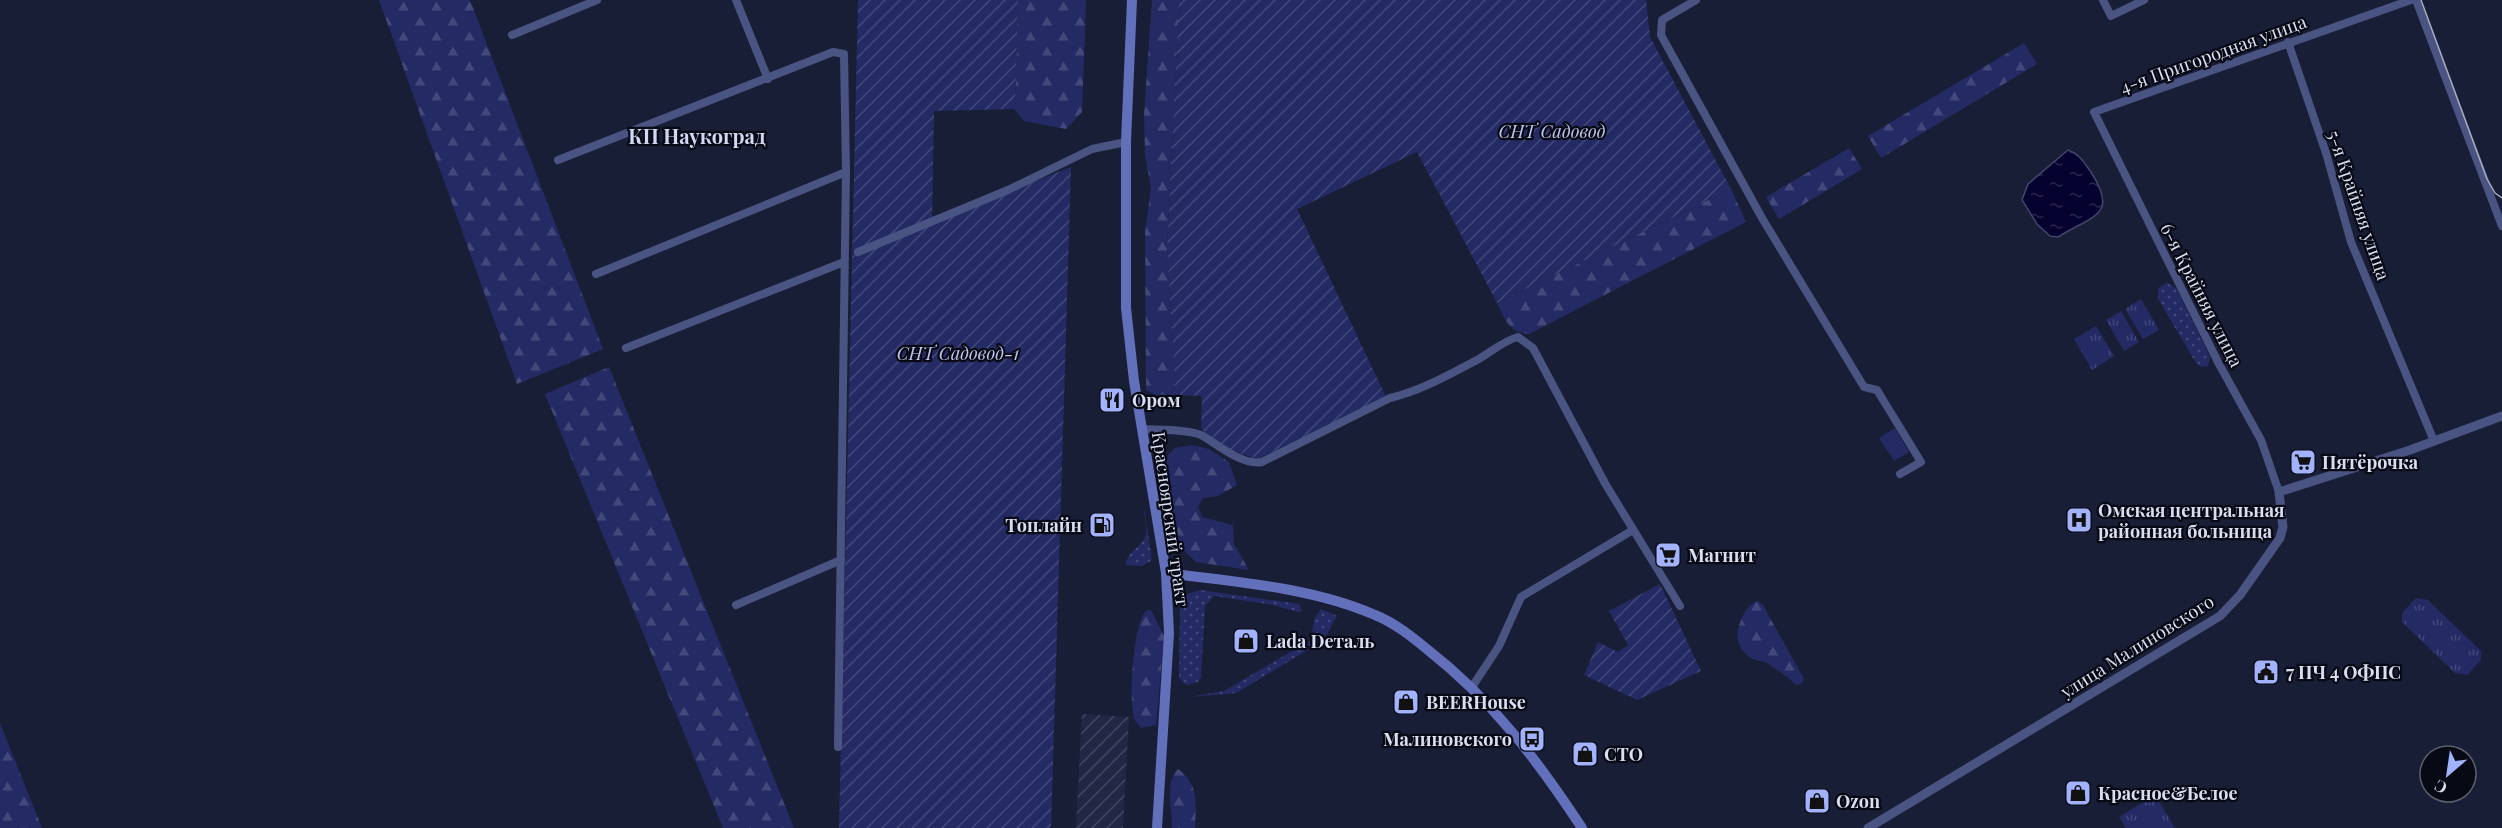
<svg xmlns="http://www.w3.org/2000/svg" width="2502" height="828" viewBox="0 0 2502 828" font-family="'Playfair Display',serif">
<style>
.industrial{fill:url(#industrial-furrows)}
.grass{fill:url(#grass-dots)}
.forest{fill:url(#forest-firs)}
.park{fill:url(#park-tufts)}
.garden{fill:url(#garden-furrows)}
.pitch{fill:#242a64}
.water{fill:url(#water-ripples);stroke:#46446a;stroke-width:1.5}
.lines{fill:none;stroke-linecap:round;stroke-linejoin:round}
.minor{stroke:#4a5482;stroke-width:8}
.tertiary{stroke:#4a5482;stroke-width:9}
.secondary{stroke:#626fba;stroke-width:10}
.tram{stroke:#a8adc0;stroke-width:1.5}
.labels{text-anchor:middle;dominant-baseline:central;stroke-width:4.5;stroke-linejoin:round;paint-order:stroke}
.street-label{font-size:18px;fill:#dadff0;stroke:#070914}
.park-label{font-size:18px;font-style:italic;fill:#bdc7ee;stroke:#070914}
.poi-label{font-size:18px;font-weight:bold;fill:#dadff0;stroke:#070914;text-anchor:start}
.neighbourhood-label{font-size:20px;font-weight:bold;fill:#d0d8f4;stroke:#070914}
</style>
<defs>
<pattern id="industrial-furrows" width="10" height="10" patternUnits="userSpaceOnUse" patternTransform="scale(1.5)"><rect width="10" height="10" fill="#222745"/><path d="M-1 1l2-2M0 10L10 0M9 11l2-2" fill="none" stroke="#424660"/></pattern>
<pattern id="grass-dots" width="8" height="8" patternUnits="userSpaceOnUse" patternTransform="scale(1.5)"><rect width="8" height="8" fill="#242a64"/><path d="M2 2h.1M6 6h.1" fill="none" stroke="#43487a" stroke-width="1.8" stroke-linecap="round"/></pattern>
<pattern id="forest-firs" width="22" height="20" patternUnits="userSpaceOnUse" patternTransform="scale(1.5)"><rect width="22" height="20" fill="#242a64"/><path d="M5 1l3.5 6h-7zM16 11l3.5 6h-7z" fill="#43487a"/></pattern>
<pattern id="park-tufts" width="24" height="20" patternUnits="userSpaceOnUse" patternTransform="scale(1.5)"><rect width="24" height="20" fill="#242a64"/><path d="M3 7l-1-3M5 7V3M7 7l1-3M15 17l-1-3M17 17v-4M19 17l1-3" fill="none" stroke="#43487a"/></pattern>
<pattern id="garden-furrows" width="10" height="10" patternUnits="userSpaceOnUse" patternTransform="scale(1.5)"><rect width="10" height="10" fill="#242a64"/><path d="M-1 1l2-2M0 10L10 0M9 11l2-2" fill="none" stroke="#43487a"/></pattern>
<pattern id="water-ripples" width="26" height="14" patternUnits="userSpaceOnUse" patternTransform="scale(1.5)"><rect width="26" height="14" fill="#060230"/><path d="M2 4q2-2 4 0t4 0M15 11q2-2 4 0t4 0" fill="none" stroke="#2a264e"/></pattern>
</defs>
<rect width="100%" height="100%" fill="#191e37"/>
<path class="industrial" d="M1082,714L1129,717L1123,828H1076Z"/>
<g class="grass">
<path d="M2167,283L2176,288L2210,357L2208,366L2201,367L2196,363L2158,299V288Z"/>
<path d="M1144,508L1152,560L1142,566L1126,565C1127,551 1140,548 1145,537C1149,528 1143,516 1144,508Z"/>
<path d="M1201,590L1299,604L1302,611L1298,612L1273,605L1214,596L1205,606L1201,677L1198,682L1186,685L1179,678L1180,605L1187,594Z"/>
<path d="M1321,609L1337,616L1326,636L1313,647L1236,693L1189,697L1224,691L1311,640L1314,619Z"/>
</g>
<g class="forest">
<path d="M379,0H470L603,349L517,384Z"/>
<path d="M1018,0H1086L1082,112L1066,129L1024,121L1015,109Z"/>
<path d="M1152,0H1179L1167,248L1176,395H1156L1146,390L1145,233L1151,187L1145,156L1144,115Z"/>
<path d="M2024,43L2037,64L1881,158L1868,136Z"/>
<path d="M1849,148L1862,169L1779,219L1766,197Z"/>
<path d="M1731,189L1746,222L1529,334C1508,332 1506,320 1497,303Z"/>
<path d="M609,367L794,828H723L545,394Z"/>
<path d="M1192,445L1209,449L1229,462L1237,485L1218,496L1203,498L1198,506L1202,517L1233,525L1234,544L1249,570L1196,562L1175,542L1159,464L1175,448Z"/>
<path d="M1757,601L1763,605L1804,679L1801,684L1796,685C1787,676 1777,670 1767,663C1763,660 1757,661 1753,659C1739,652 1734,637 1740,623C1744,612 1747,606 1757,601Z"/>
<path d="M1147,610H1151L1164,636L1156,725L1141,728C1139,725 1136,723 1135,720C1128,703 1133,620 1147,610Z"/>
<path d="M0,723L42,828H0Z"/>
<path d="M1178,769C1199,783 1196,805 1195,828H1172C1173,810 1164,783 1178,769Z"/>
</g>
<g class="park">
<path d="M2141,299L2159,330L2143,339L2125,309Z"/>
<path d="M2121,311L2139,342L2124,351L2106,320Z"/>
<path d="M2096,326L2114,356L2092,370L2074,339Z"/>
<path d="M2416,598L2428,600L2481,651V660L2467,675L2455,673L2402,622V613Z"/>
<path d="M2155,795L2175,828H2126L2119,817Z"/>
</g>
<g class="garden">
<path d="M858,0H1018L1015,109L934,111L932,222L1071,167L1051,828H839Z"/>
<path d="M1179,0H1646L1650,37L1731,189L1497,303L1417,152L1297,209L1386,397L1258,459C1237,452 1216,447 1201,428L1202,396L1176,395L1167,248Z"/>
<path d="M1660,584L1701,671L1637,700L1584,675L1598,642L1618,652L1628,645L1609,611Z"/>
</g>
<path class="pitch" d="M1895,428L1909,452L1894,461L1879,438Z"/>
<path class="water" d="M2068,150C2080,154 2084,163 2091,172C2119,216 2093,215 2058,237L2050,236L2037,224L2022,200L2028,184Z"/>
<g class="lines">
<g class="minor">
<path d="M736,0L768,79"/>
<path d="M1696,0L1662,20L1661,35L1762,218L1864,387L1877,390L1921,462L1900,474"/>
<path d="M2103,0L2111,16L2144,0"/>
<path d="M2416,0L2502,226"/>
<path d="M512,35L597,0"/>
<path d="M2288,42L2326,153L2351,242L2434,441"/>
<path d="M558,160L833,52L844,54L846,172L838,747"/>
<path d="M858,252L1008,190L1092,149L1126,142"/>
<path d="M596,274L846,172"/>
<path d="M626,348L844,262"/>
<path d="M1142,429C1157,430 1191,429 1203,436C1218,445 1243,466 1262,462L1390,398C1420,391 1449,375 1477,360C1491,352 1503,341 1518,337L1533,348L1606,485L1680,606"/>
<path d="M2279,492L2261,440L2219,364L2094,112L2411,0"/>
<path d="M736,605L841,560"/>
<path d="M1472,687L1499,646L1521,597L1633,530"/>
</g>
<path class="tertiary" d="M1868,828L2220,616L2240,595L2280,538L2283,527L2279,492L2410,450L2502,416"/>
<g class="secondary">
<path d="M1132,0L1126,142V308L1134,381L1166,573L1169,633L1157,828"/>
<path d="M1166,573C1235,582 1311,587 1375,615C1395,623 1412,637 1428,650C1492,700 1538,761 1582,828"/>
</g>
<path class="tram" d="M2421,0L2487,179L2495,193L2502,198"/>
</g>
<defs>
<g id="restaurant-square" transform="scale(1.35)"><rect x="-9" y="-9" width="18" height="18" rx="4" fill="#a2b2fd" stroke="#070914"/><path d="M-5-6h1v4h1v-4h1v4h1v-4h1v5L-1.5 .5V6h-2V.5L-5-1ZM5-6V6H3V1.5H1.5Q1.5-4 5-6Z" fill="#111"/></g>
<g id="supermarket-square" transform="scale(1.35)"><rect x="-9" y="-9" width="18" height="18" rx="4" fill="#a2b2fd" stroke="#070914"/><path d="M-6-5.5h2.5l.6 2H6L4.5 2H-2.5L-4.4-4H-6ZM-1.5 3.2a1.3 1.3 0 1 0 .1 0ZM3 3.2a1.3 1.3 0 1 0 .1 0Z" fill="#111"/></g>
<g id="hospital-square" transform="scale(1.35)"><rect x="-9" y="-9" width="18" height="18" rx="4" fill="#a2b2fd" stroke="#070914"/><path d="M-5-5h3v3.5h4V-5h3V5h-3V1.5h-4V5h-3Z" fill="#111"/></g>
<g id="fuel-square" transform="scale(1.35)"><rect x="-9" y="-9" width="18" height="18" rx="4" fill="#a2b2fd" stroke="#070914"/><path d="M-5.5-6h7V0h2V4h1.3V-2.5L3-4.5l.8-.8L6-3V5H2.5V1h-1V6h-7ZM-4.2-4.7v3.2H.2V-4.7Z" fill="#111"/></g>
<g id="shop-square" transform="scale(1.35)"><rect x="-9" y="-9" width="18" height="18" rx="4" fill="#a2b2fd" stroke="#070914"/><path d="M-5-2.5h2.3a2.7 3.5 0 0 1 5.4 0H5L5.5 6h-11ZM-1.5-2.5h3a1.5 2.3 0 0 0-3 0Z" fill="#111"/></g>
<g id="civic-square" transform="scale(1.35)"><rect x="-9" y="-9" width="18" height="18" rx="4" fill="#a2b2fd" stroke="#070914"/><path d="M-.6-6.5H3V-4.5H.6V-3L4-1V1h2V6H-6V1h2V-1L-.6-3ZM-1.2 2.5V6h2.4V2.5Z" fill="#111"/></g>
<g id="bus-square" transform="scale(1.35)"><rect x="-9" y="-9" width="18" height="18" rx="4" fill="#a2b2fd" stroke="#070914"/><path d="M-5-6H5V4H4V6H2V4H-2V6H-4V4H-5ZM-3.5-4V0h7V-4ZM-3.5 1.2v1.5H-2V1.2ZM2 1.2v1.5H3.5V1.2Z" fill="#111"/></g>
</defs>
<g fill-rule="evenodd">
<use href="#restaurant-square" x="1112" y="400"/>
<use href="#supermarket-square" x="2303" y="462"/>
<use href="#hospital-square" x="2079" y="520"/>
<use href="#fuel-square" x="1102" y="525"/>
<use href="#supermarket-square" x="1668" y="555"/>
<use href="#shop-square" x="1246" y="641"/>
<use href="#civic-square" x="2266" y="672"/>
<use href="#shop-square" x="1406" y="702"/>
<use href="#bus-square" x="1532" y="739"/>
<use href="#shop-square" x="1585" y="754"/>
<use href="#shop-square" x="2078" y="793"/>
<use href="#shop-square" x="1817" y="801"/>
</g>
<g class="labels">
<g class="street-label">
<text transform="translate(2213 54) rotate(-20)">4-я Пригородная улица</text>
<text transform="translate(2359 205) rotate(71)">5-я Крайняя улица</text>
<text transform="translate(2202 295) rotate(63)">6-я Крайняя улица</text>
<text transform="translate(1171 519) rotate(82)">Красноярский тракт</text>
<text transform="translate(2137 646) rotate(-32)">улица Малиновского</text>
</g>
<g class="park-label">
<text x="1552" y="131">СНТ Садовод</text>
<text x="958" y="353">СНТ Садовод-1</text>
</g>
<g class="poi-label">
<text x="1132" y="400">Ором</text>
<text x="2322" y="462">Пятёрочка</text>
<text x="2098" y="510">Омская центральная<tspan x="2098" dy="21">районная больница</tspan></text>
<text x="1082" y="525" text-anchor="end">Топлайн</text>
<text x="1688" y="555">Магнит</text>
<text x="1266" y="641">Lada Dеталь</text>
<text x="2286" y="672">7 ПЧ 4 ОФПС</text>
<text x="1426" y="702">BEERHouse</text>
<text x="1512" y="739" text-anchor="end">Малиновского</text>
<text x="1604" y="754">СТО</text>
<text x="2098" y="793">Красное&amp;Белое</text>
<text x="1836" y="801">Ozon</text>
</g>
<g class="neighbourhood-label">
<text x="697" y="135">КП Наукоград</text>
</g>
</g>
<g transform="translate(2448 774) rotate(209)"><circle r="28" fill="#070914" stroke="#5b5f6c" stroke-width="1.5"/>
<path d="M0-4.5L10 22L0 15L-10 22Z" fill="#a2b2fd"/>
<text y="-9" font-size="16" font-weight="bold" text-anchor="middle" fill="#dadff0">С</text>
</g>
</svg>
